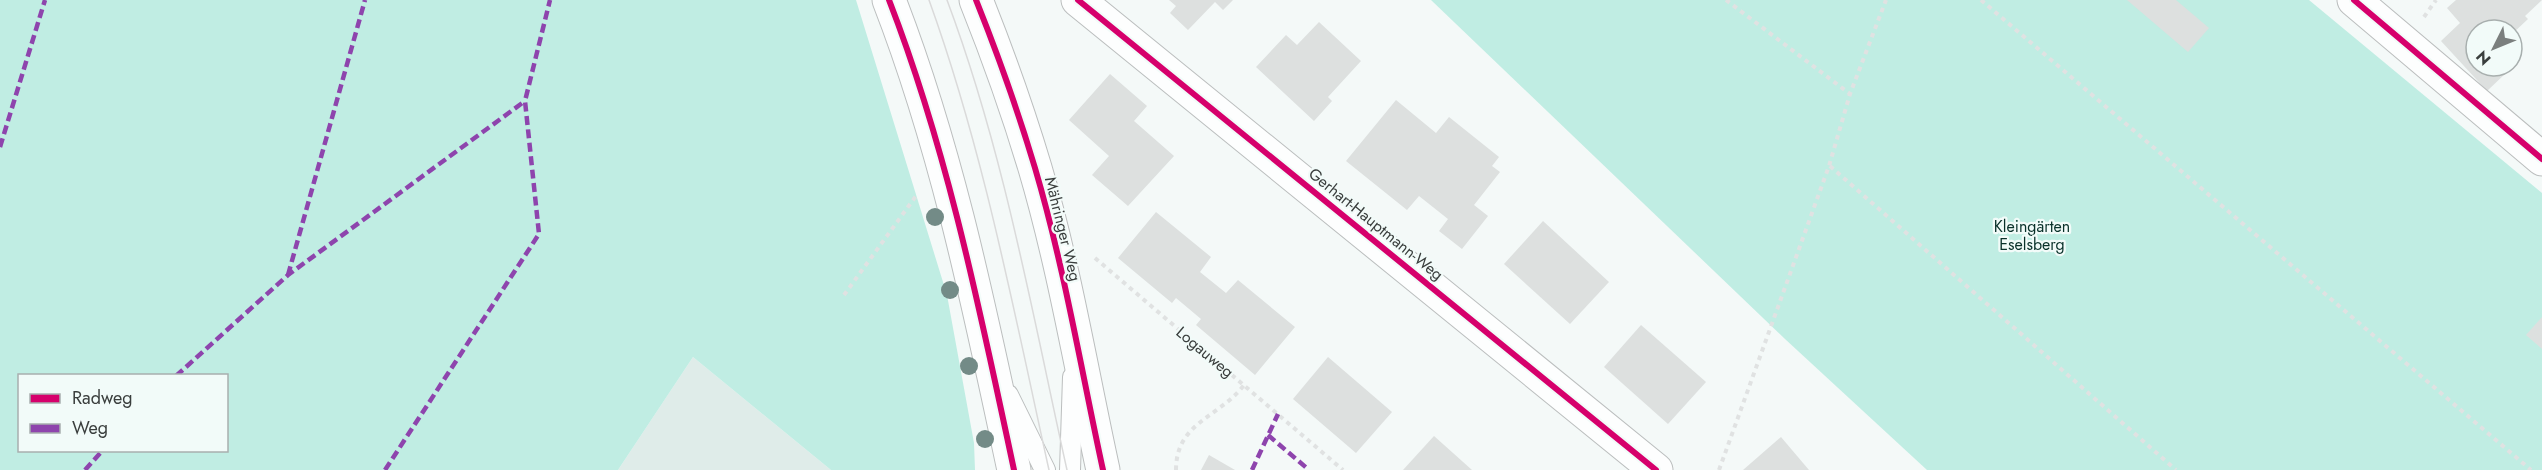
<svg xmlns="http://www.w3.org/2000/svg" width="2542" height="470" viewBox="0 0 2542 470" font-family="Jost,sans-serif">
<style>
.built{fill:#dfece9}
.green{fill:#c0ede3;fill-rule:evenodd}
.building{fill:#dde0df}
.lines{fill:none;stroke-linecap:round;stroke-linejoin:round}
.service-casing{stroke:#bbbebe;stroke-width:22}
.minor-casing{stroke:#bbbebe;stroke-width:35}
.tertiary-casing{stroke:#bbbebe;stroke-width:35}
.path{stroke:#e0e2e2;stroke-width:4;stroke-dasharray:4.5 4.5;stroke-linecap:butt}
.service{stroke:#fdfefe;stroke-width:20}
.minor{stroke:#fdfefe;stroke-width:33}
.tertiary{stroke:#fdfefe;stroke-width:33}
.tram{stroke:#dadada;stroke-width:1.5}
.quiet{stroke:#8e44ad;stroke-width:4.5;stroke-dasharray:9 4.5;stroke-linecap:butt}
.cycleway-casing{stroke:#f2fbf9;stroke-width:10}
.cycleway{stroke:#d6006c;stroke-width:6}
.tree{fill:#738b87}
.labels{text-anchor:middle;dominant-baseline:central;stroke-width:4.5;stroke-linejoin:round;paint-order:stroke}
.street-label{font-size:16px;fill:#3a3e3d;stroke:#f2fbf9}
.park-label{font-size:16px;fill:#09312a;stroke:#f2fbf9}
</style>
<rect width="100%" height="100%" fill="#f4f9f8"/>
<path class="built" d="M693,357L831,470H618Z"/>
<g class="green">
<path d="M0,0H856L947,295L974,443L975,470H831L693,357L618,470H0ZM20,376H226V450H20Z"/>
<path d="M1431,0H2309L2542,193V470H1927L1785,339Z"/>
</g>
<g class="building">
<path d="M1169,0H1233L1223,10L1215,2L1188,30L1170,13L1176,6Z"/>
<path d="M2127,0H2176L2209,28L2188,52Z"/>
<path d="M2456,0H2542L2525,16L2528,19L2512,34V30H2476V66H2500L2506,73L2487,91L2441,41L2460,23L2447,8Z"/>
<path d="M1319,22L1361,61L1328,97L1332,101L1314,121L1256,67L1286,35L1297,45Z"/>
<path d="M1110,74L1147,106L1134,121L1174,156L1128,206L1092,175L1109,156L1069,120Z"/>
<path d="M1396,100L1436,133L1449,117L1499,157L1492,166L1500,172L1474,205L1488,216L1462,249L1439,231L1448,219L1419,196L1407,210L1346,161Z"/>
<path d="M1156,212L1211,257L1200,272L1226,293L1238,280L1295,327L1255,375L1196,325L1201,319L1176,298L1172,303L1118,258Z"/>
<path d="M1543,221L1609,282L1570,324L1504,264Z"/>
<path d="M2542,317V349L2526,335Z"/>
<path d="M1641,325L1706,382L1668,424L1604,367Z"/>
<path d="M1328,357L1392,412L1356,453L1293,399Z"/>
<path d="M1434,436L1472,470H1403Z"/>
<path d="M1781,437L1809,470H1743Z"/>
<path d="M1209,455L1235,470H1201Z"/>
</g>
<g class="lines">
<g class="service-casing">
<g id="service">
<path d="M1008,395L1045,470"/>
<path d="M1070,470L1073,377"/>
</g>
</g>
<g class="minor-casing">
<g id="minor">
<path d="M1078,0L1656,470"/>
<path d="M2354,0L2542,159"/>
</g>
</g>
<g class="tertiary-casing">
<g id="tertiary">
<path d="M889,0C948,152 980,311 1014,470"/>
<path d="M976,0C998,55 1018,111 1035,168C1064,266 1081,369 1103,470"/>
</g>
</g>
<g class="path">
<path d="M1726,0L1850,94"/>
<path d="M1981,0L2531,470"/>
<path d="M2424,17L2436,0"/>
<path d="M1830,166L2176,470"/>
<path d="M1095,258L1343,470"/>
<path d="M844,295L916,196"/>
<path d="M1176,470C1176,422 1219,418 1244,385"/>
<path d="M1719,470L1829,166L1850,94L1886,0"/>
</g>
<use href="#service" class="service"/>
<use href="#minor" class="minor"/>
<use href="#tertiary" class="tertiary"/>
<g class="tram">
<path d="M929,0C984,152 1014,312 1049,470"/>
<path d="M947,0C1004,152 1032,312 1067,470"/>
</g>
<g class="quiet">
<path d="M0,147L45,0"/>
<path d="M288,275L365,0"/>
<path d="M176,376L288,275L525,101"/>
<path d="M1268,435L1309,470"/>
<path d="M85,470L103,450"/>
<path d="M385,470L539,234L525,101L550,0"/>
<path d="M1252,470L1278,414"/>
</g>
<g class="cycleway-casing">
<g id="cycleway">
<path d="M889,0C948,152 980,311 1014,470"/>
<path d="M976,0C998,55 1018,111 1035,168C1064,266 1081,369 1103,470"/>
<path d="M1078,0L1656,470"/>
<path d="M2354,0L2542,159"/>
</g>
</g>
<use href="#cycleway" class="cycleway"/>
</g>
<g class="tree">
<circle cx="935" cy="217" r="9"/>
<circle cx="950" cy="290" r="9"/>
<circle cx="969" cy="366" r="9"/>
<circle cx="985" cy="439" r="9"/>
</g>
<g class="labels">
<g class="street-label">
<text transform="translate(1376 224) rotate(39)">Gerhart-Hauptmann-Weg</text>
<text transform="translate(1063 229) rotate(76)">Mähringer Weg</text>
<text transform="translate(1205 352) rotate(40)">Logauweg</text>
</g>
<g class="park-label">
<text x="2032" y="226">Kleingärten<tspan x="2032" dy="18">Eselsberg</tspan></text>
</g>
</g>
<rect x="18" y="374" width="210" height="78" fill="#f2fbf9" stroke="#a8afae" stroke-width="1.5"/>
<rect x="30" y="394" width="30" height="9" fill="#d6006c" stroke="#a8afae" stroke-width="1.5"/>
<text x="72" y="404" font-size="18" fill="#3a3e3d">Radweg</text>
<rect x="30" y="424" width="30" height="9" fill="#8e44ad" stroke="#a8afae" stroke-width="1.5"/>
<text x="72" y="434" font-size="18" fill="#3a3e3d">Weg</text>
<g transform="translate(2494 48) rotate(227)"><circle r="28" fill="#f2fbf9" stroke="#a8afae" stroke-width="1.5"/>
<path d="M0-4.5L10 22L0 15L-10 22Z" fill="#7b7f7e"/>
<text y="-9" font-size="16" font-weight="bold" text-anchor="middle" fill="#3a3e3d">N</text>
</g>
</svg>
